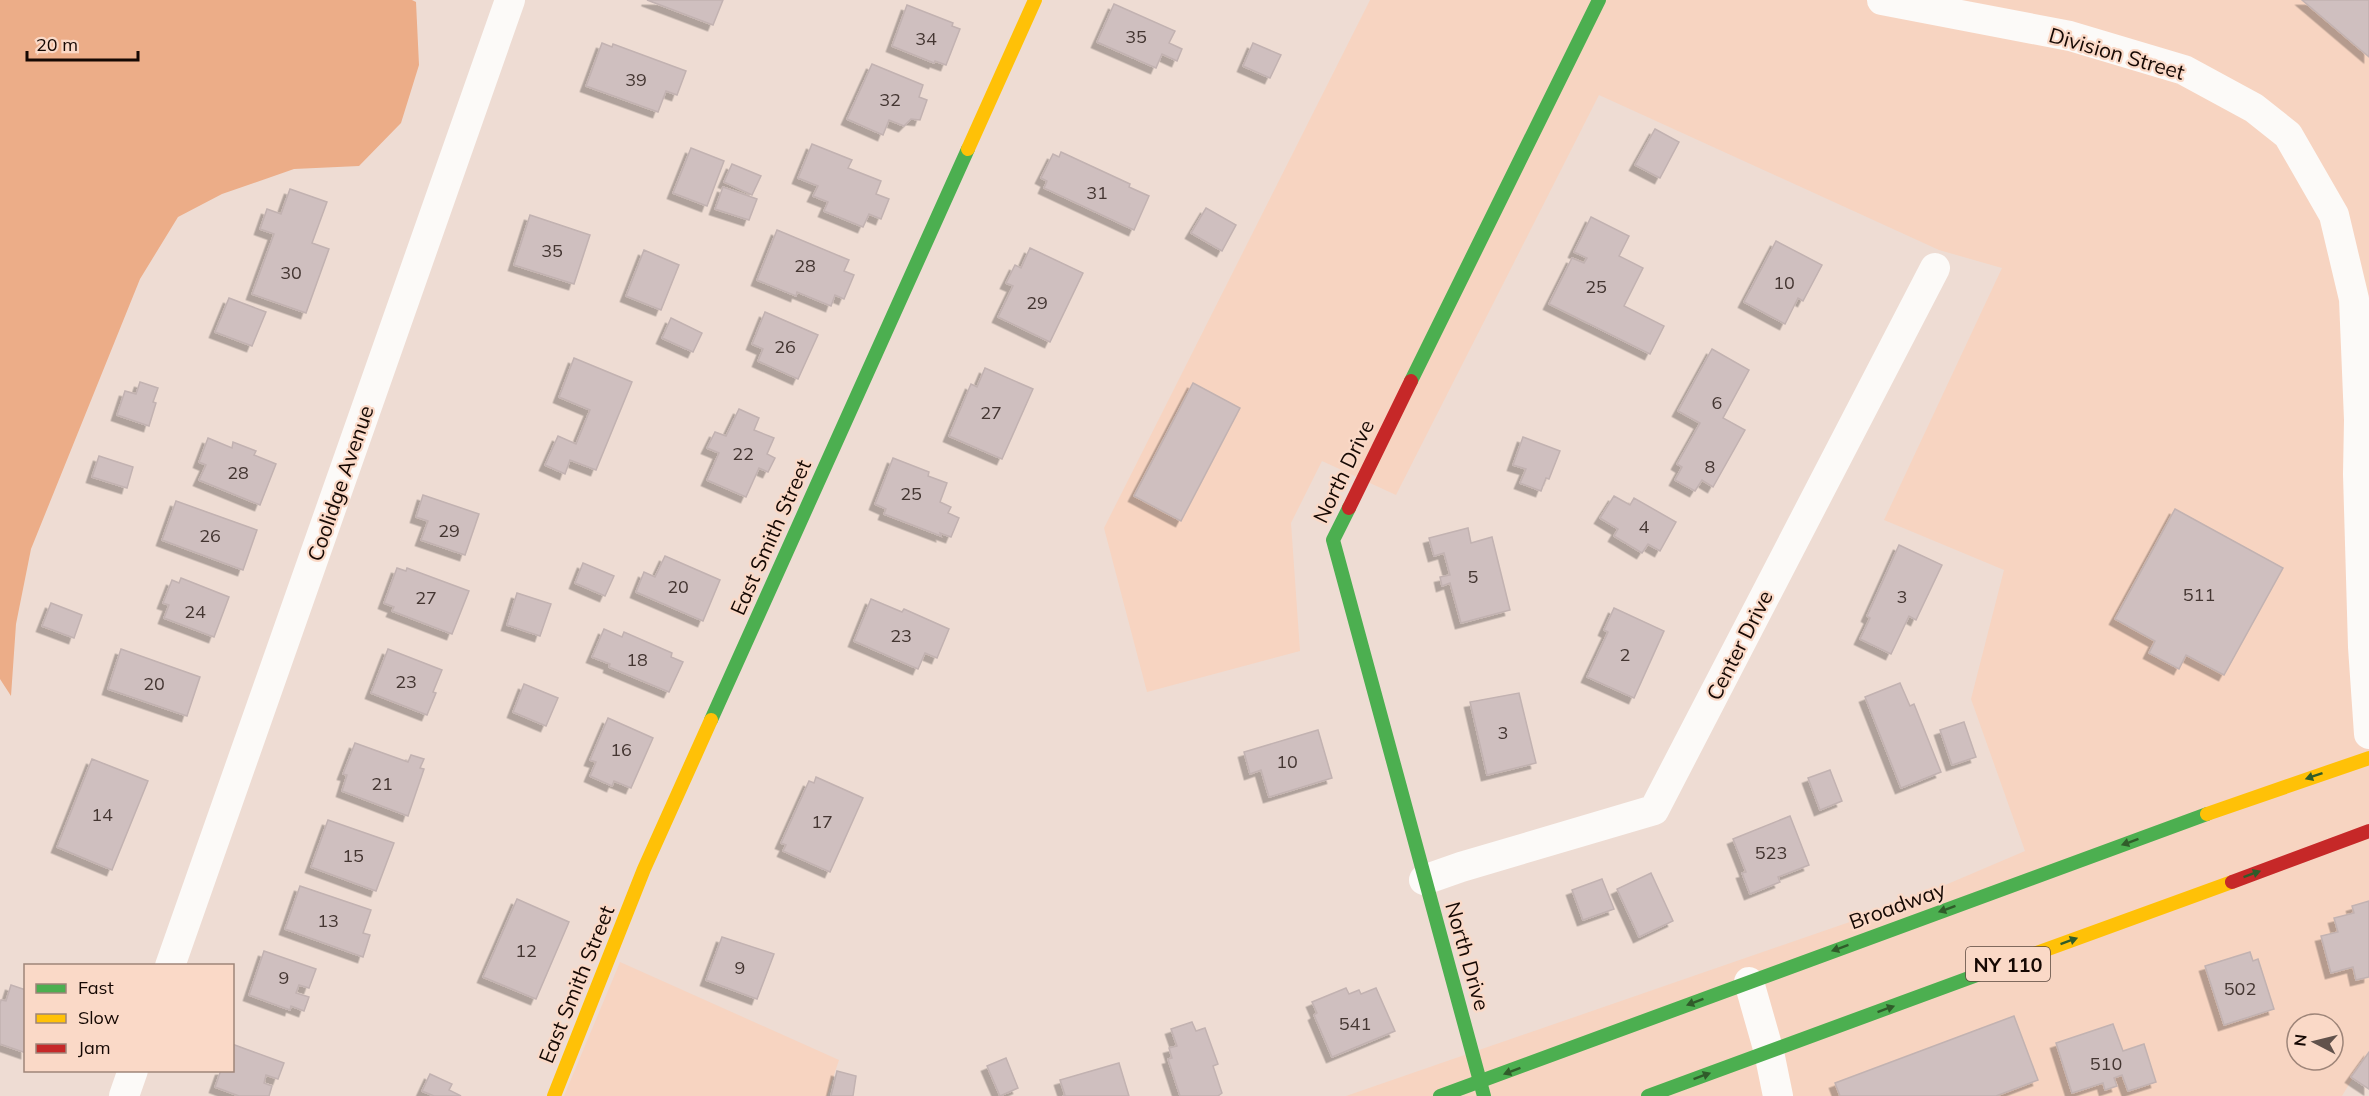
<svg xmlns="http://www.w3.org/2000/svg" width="2369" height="1096" viewBox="0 0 2369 1096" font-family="Mulish,sans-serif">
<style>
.built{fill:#f7d4c1;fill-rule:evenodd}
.forest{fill:#ecad88}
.building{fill:#cfbfbf;stroke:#c2b2b1;stroke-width:1.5;filter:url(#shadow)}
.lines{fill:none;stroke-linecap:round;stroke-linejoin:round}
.street{stroke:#fcfaf8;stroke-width:30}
.fast{stroke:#4caf50;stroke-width:14}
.slow{stroke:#ffc107;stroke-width:14}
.jam{stroke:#c62828;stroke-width:14}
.oneway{fill:#305c2a}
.labels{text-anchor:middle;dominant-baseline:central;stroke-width:4.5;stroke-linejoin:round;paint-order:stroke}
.number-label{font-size:18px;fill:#443632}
.shield{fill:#fad9c7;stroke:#5a473e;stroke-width:1.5}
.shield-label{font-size:20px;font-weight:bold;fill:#150803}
.street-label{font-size:21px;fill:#150803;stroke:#fad9c7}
</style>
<defs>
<filter id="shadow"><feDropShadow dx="-5.5" dy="5.5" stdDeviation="0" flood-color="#0004"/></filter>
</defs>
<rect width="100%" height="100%" fill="#eedcd3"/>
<g class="built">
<path d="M1370,0H2369V1051L2342,1096H1346L1896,906L2025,851L1971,699L2004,570L1884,520L2002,268L1939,250L1599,95L1396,495L1322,461L1291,523L1300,651L1147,692L1104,528ZM2297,1024H2333V1060H2297Z"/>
<path d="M620,962L839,1060L827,1096H564Z"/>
</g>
<path class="forest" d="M0,0H412L416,2L419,65L401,123L359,166L294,169L222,194L178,217L140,279L31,549L16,624L11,696L0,679Z"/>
<g class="building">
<path d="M647,0H723L713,25Z"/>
<path d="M2302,0H2369V57Z"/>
<path d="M1114,4L1175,31L1169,43L1182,49L1177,61L1162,54L1156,68L1097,42Z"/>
<path d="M907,5L953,23L952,26L960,29L946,65L935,61L934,63L892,46Z"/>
<path d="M602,43L612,47L613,44L686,71L677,95L666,91L658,112L586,86Z"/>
<path d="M1253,43L1281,55L1270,78L1243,66Z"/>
<path d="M872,64L923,85L919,97L927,100L920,120L911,119L904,126L889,120L883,135L847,119Z"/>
<path d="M1655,129L1679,142L1660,178L1635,165Z"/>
<path d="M812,144L852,160L848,168L881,181L876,194L889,199L881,219L869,214L863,227L824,211L828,202L813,196L818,186L798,178Z"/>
<path d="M691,148L724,161L707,206L673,193Z"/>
<path d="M1061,152L1130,184L1129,187L1149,196L1134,230L1044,188L1047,181L1041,178L1053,154L1059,157Z"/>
<path d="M732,164L761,176L752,195L724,182Z"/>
<path d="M723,187L757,199L749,220L715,209Z"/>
<path d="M290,189L327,202L312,243L329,249L306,313L252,294L274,234L260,229L267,209L281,214Z"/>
<path d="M1206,208L1236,225L1222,251L1191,233Z"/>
<path d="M530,215L590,235L574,284L514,265Z"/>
<path d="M1591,217L1629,236L1619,256L1643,268L1624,306L1664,326L1650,354L1549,304L1572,258L1584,263L1587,258L1574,252Z"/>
<path d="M777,230L849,260L844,271L854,275L844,299L835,295L831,306L797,292L796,296L757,280Z"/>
<path d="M1776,241L1822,265L1803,301L1798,298L1785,324L1744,302Z"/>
<path d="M1030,248L1083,273L1050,342L998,317L1013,286L1006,283L1015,265L1021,268Z"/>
<path d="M644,250L679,265L661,310L626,296Z"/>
<path d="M229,298L266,312L252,346L215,332Z"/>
<path d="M765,312L818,335L798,379L758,361L763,349L752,344Z"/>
<path d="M671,318L702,333L693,352L662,338Z"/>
<path d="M1712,349L1749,370L1723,418L1745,430L1713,487L1702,480L1695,491L1675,480L1682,467L1677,464L1700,423L1678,411Z"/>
<path d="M574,358L632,382L596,470L570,460L565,474L545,465L558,436L576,444L590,410L559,397Z"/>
<path d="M985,368L1033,389L1002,459L949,436L971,384L977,387Z"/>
<path d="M140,382L158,388L153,402L156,403L149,426L117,415L125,391L136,394Z"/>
<path d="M1193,383L1240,408L1181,521L1134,496Z"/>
<path d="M739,409L759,418L754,430L774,438L767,454L775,458L768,472L759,468L746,497L707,480L719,453L707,448L715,432L726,436Z"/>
<path d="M1523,437L1560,451L1549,479L1546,478L1541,491L1520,483L1526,469L1513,465Z"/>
<path d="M208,438L232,448L233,442L256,451L254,455L276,464L260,505L199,480L206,465L199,462Z"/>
<path d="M99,456L133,467L127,488L92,477Z"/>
<path d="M893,458L929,472L928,476L947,483L940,502L951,507L948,513L959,518L951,537L940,533L941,536L884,514L886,509L875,504Z"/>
<path d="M423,495L479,514L465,555L421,540L428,521L416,517Z"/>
<path d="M1614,496L1630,505L1634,498L1676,522L1660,551L1648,544L1642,553L1614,536L1618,529L1600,518Z"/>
<path d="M176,501L257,530L243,570L162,540Z"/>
<path d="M2175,509L2283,568L2224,675L2186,655L2179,669L2149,653L2155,641L2115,619Z"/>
<path d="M1468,528L1471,543L1492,537L1510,610L1461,623L1450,583L1442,586L1440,577L1450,575L1444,553L1434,556L1429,538Z"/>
<path d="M1899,545L1942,565L1916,620L1909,616L1891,654L1860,639L1870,618L1867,616Z"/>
<path d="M665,556L720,580L703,621L636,592L644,572L655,577Z"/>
<path d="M583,563L614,576L605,596L575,583Z"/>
<path d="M397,568L406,571L407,568L469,591L452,634L392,611L394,607L384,603Z"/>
<path d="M181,578L229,597L214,637L164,618L169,605L163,603L172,580L179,583Z"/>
<path d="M517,593L551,604L540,636L507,625Z"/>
<path d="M871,599L902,612L904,609L949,629L937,658L925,653L918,669L854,641Z"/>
<path d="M51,603L82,615L74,638L42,626Z"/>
<path d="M1614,608L1664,631L1634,698L1587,677L1608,632L1604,630Z"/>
<path d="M604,629L622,637L624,632L672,653L671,657L683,662L669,692L609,667L610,664L592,657Z"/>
<path d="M121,649L200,677L187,716L108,689Z"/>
<path d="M388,649L442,670L433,692L436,693L427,715L371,693Z"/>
<path d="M1900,683L1910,706L1914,704L1941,772L1901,788L1865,697Z"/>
<path d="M524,684L558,698L546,726L513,712Z"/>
<path d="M1519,693L1536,763L1487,775L1470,702Z"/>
<path d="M608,718L653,738L631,788L614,781L612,786L590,776L596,762L590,760Z"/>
<path d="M1964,722L1976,757L1952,765L1940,730Z"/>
<path d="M1318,730L1332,778L1269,797L1261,770L1250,774L1244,752Z"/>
<path d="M355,743L408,762L411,755L424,759L420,768L424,769L408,816L342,791L347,775L343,774Z"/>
<path d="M92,759L148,781L112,870L57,847Z"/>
<path d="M1830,770L1842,801L1820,810L1808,778Z"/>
<path d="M816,777L863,798L830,872L783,851L786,845L781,843L809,781L814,783Z"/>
<path d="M1790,816L1809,865L1778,877L1780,882L1750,894L1742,873L1746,872L1733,839Z"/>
<path d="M328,820L394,843L376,891L311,867Z"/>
<path d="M1651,873L1673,921L1639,937L1617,889Z"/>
<path d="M1602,879L1614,909L1583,920L1572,890Z"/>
<path d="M300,886L371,910L363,933L370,935L363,957L285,929Z"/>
<path d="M517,899L569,922L536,999L483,977Z"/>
<path d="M2369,901V977L2356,980L2353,967L2331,973L2321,936L2338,932L2334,918L2354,913L2352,906Z"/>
<path d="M722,937L774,954L757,999L706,980Z"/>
<path d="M264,951L316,969L309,988L299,985L296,993L309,997L304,1011L291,1006L290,1010L249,995Z"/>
<path d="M2250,952L2253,961L2258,959L2274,1009L2224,1025L2205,966Z"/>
<path d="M11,985L26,990V1053L0,1044V1004L1,1000L6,1001Z"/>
<path d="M1346,988L1349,994L1359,990L1361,994L1376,988L1395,1031L1332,1057L1314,1015L1317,1013L1312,1002Z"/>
<path d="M2014,1016L2038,1080L1996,1096H1840L1835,1083Z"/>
<path d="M1192,1022L1196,1031L1205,1028L1218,1064L1213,1066L1222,1093L1218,1096H1180L1168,1059L1172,1058L1169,1048L1177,1046L1171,1029Z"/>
<path d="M2113,1024L2123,1051L2144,1044L2156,1082L2128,1091L2122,1075L2114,1078L2117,1086L2105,1090L2103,1083L2072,1093L2056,1043Z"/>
<path d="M232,1044L284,1063L278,1079L266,1075L264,1083L272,1086L269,1096H239L215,1087L221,1070H232Z"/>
<path d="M2369,1052V1089L2351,1077Z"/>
<path d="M1006,1058L1018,1088L1000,1096L987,1066Z"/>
<path d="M1119,1063L1129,1096H1063L1065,1095L1060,1080Z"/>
<path d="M837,1071L856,1076L853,1096H831Z"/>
<path d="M430,1074L452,1084L449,1090L461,1096H434L422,1091Z"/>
</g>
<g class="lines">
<g class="street">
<path d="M1882,0L2070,36L2184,70L2254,108L2288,135L2334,215L2354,299L2359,420"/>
<path d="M2369,405L2359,420L2358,474L2363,647L2369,734"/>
<path d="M1424,880L1461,867L1654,810L1935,268"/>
<path d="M170,966L510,0"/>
<path d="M1749,982L1769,1052L1778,1096"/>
<path d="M124,1096L133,1070"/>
</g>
<g class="fast">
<path d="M1411,381L1599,0"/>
<path d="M1349,508L1333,540L1484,1096"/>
<path d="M711,720L968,149"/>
<path d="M1440,1096L2207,814"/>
<path d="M1648,1096L2026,957"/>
</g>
<g class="slow">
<path d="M968,149L1035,0"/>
<path d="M2207,814L2369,758"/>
<path d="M2026,957L2232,882"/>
<path d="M554,1096L644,869L711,720"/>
</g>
<g class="jam">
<path d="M1349,508L1411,381"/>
<path d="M2232,882L2369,831"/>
</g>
</g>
<defs><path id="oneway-solid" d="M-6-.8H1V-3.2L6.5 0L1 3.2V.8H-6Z" transform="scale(1.5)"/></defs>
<g class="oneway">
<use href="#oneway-solid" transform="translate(2314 776) rotate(161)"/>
<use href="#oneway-solid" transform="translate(2130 842) rotate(160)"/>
<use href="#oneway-solid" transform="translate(2252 874) rotate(-20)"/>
<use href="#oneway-solid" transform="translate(1947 909) rotate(160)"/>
<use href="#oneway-solid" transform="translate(2069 941) rotate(-20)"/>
<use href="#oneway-solid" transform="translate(1840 948) rotate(160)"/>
<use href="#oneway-solid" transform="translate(1695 1002) rotate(159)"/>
<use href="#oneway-solid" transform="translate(1886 1009) rotate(-20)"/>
<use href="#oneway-solid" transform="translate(1512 1071) rotate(159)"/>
<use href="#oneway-solid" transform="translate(1702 1076) rotate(-20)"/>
</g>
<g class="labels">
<g class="number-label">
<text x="1136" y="36">35</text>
<text x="926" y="38">34</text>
<text x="636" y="79">39</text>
<text x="890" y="99">32</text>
<text x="1097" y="192">31</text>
<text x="552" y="250">35</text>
<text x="805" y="265">28</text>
<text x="291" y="272">30</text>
<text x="1784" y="282">10</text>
<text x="1596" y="286">25</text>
<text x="1037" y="302">29</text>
<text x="785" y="346">26</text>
<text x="1717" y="402">6</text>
<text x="991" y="412">27</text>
<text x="743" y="453">22</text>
<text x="1710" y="466">8</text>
<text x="238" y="472">28</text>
<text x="911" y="493">25</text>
<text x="1644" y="526">4</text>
<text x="449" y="530">29</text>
<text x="210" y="535">26</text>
<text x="1473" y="576">5</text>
<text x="678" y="586">20</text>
<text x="2199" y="594">511</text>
<text x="1902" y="596">3</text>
<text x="426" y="597">27</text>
<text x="195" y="611">24</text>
<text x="901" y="635">23</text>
<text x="1625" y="654">2</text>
<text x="637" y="659">18</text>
<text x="406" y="681">23</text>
<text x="154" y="683">20</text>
<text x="1503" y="732">3</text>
<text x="621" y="749">16</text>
<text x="1287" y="761">10</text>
<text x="382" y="783">21</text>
<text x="102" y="814">14</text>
<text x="822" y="821">17</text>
<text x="1771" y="852">523</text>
<text x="353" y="855">15</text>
<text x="328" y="920">13</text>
<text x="526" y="950">12</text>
<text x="740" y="967">9</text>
<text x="284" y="977">9</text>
<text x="2240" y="988">502</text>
<text x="1355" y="1023">541</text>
<text x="2106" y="1063">510</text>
</g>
<rect class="shield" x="1966" y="947" width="84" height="34" rx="4.5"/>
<g class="shield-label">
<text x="2008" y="964">NY 110</text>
</g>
<g class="street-label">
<text transform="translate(2117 53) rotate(16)">Division Street</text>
<text transform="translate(1343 471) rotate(-64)">North Drive</text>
<text transform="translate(340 483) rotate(-71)">Coolidge Avenue</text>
<text transform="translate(770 537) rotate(-66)">East Smith Street</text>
<text transform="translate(1739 645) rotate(-63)">Center Drive</text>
<text transform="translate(1897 905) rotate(-20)">Broadway</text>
<text transform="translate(1468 956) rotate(74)">North Drive</text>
<text transform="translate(576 984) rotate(-68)">East Smith Street</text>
</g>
</g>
<rect x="24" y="964" width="210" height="108" fill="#fad9c7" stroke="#9e8579" stroke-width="1.5"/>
<rect x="36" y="984" width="30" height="9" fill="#4caf50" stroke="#9e8579" stroke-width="1.5"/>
<text x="78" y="994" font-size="18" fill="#150803">Fast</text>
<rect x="36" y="1014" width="30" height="9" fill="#ffc107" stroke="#9e8579" stroke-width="1.5"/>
<text x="78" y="1024" font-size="18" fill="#150803">Slow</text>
<rect x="36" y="1044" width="30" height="9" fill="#c62828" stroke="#9e8579" stroke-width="1.5"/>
<text x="78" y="1054" font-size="18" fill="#150803">Jam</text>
<g transform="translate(2315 1042) rotate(277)"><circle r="28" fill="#fad9c7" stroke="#9e8579" stroke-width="1.5"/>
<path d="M0-4.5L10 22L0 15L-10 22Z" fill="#61524c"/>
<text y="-9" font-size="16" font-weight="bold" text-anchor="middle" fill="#150803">N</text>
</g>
<path d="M27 51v9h111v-9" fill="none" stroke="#150803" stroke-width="3"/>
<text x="36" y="51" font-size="18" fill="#150803" stroke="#fad9c7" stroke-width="4.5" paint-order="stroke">20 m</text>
</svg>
